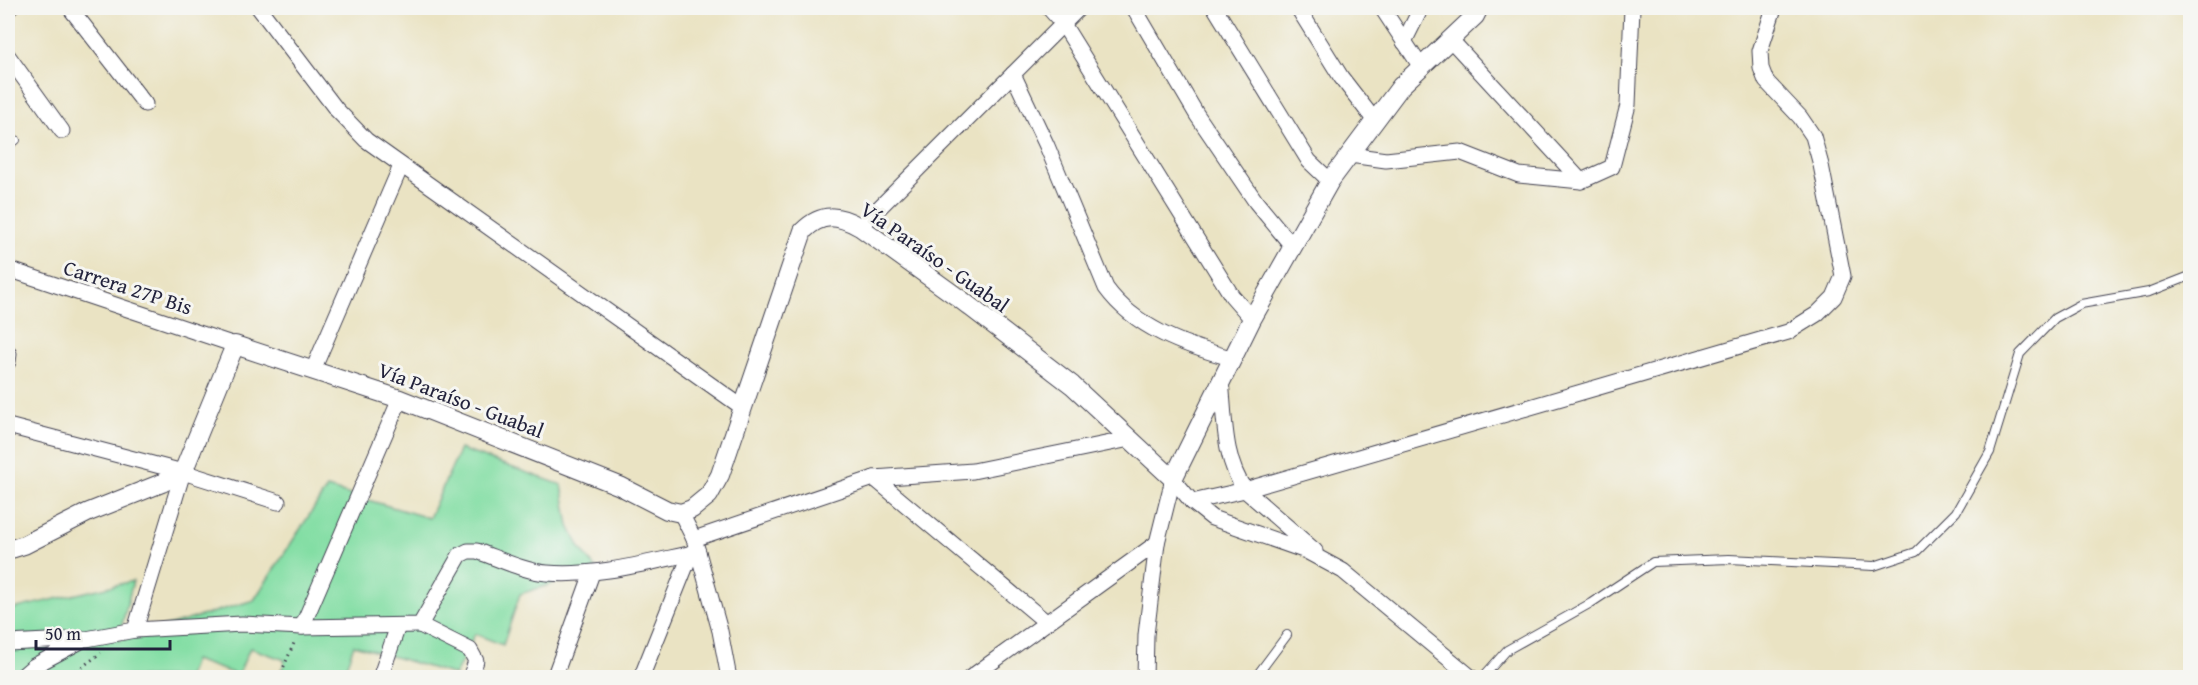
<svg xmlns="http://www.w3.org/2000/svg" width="2198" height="685" viewBox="0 0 2198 685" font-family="'Gentium Book Plus',serif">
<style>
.green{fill:#83dea4;stroke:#528070;stroke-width:1.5}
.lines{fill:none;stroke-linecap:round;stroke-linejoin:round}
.service-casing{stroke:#403f4f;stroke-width:10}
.minor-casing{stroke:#403f4f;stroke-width:17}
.tertiary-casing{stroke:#403f4f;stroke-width:20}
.path{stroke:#403f4f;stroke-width:3;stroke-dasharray:1.5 4.5;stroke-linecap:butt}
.service{stroke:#fff;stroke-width:8}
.minor{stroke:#fff;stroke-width:15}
.tertiary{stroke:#fff;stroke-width:18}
.labels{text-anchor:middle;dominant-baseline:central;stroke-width:6;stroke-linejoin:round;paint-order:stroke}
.street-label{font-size:21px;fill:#22223b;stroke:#f6f6f2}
</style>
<rect width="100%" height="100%" fill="#f6f6f2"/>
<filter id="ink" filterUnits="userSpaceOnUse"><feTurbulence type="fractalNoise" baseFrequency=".0167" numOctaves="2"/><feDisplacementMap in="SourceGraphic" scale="12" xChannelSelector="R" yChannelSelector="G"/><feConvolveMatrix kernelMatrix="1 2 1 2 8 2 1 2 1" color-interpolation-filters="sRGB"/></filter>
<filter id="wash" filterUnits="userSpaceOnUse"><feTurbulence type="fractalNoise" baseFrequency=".008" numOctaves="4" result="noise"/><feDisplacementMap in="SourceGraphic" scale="24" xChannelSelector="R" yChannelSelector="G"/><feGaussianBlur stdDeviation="1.35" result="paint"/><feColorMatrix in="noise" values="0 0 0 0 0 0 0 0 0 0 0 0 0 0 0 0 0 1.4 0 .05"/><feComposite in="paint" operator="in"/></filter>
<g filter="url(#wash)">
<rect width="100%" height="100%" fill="#eae3c3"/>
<path class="green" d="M460,449L562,485L569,526L580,548L597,570L520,594L503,645L475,634L455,675L354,645L342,677H279L285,660L250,648L238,675L194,660L188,677H8V610L133,581L118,641L254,600L327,488L429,518Z"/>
</g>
<g filter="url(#ink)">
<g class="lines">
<g class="service-casing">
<g id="service">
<path d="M8,145L16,140"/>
<path d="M1255,678L1287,635"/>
<path d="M1482,678L1507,650L1591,603L1653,562L1729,559L1874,566L1916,552L1956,512L1990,452L2020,354L2055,318L2081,304L2149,292L2190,276"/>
</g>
</g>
<g class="minor-casing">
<g id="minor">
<path d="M70,8L145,104"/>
<path d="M259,8L336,109L366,140L742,407"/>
<path d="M1049,8L1063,24L1232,296L1252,319"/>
<path d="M1134,8L1197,115L1256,202L1293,247"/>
<path d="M1215,8L1309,161L1330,181"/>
<path d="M1298,8L1341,77L1375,121"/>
<path d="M1382,8L1421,67"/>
<path d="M8,10L10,8"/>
<path d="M1450,39L1581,181"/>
<path d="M1404,42L1421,8"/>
<path d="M8,56L62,131"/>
<path d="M1013,74L1047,146L1106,288C1135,328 1186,346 1231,358"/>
<path d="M1350,155L1386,160L1460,152L1519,175L1581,181L1612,167L1628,105L1632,8"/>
<path d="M860,227L1079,8"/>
<path d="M8,269L235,345"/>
<path d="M8,353L9,354L8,362"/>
<path d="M313,370L401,166"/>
<path d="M1221,381C1225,418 1223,459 1245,490L1315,551"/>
<path d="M8,426L183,472L278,502"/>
<path d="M874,478L1046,622"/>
<path d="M1173,479L1192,502L1212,518L1306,551L1343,571L1472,678"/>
<path d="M1192,502L1245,490L1788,332L1817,314L1834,297L1843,276L1821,165L1813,136L1800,117L1766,81L1761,68L1760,51L1774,8"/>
<path d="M681,513L694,539L698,552L720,631L729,678"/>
<path d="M694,539L874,478L973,471L1130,439"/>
<path d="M420,625L470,650L476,661L470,678"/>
<path d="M302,627L400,399"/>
<path d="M135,630L183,472"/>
<path d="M8,643L86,639L135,630L242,624L302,627L420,625L460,555L468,551H477C499,559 524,571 547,573C598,577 649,562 698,552"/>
<path d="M20,678L34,666L79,642"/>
<path d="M380,678L398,626"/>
<path d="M554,678L592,573"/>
<path d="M641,678L691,553"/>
<path d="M970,678L1157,543"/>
<path d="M1145,678L1146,635L1157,543L1173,479"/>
</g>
</g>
<g class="tertiary-casing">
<path id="tertiary" d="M8,550L24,545L89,512L162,483L183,472L235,345L400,399L620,486L667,510L681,513L692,509L709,495L720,475L803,231C822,212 838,215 860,227L960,299L1072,385L1173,479L1252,319L1330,181L1401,86L1475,16L1479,8"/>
</g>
<g class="path">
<path d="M67,678L101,653"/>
<path d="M279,678L294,643"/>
</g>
<use href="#service" class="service"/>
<use href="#minor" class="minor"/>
<use href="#tertiary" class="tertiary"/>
</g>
</g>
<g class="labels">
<g class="street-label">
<text transform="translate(935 257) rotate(35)">Vía Paraíso - Guabal</text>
<text transform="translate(128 287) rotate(18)">Carrera 27P Bis</text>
<text transform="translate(461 400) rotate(21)">Vía Paraíso - Guabal</text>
</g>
</g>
<rect width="2198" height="685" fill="none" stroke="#f6f6f2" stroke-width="30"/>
<path d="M36 640v9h134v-9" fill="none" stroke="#22223b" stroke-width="3"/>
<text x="45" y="640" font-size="18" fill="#22223b" stroke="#f6f6f2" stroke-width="4.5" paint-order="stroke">50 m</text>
</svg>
